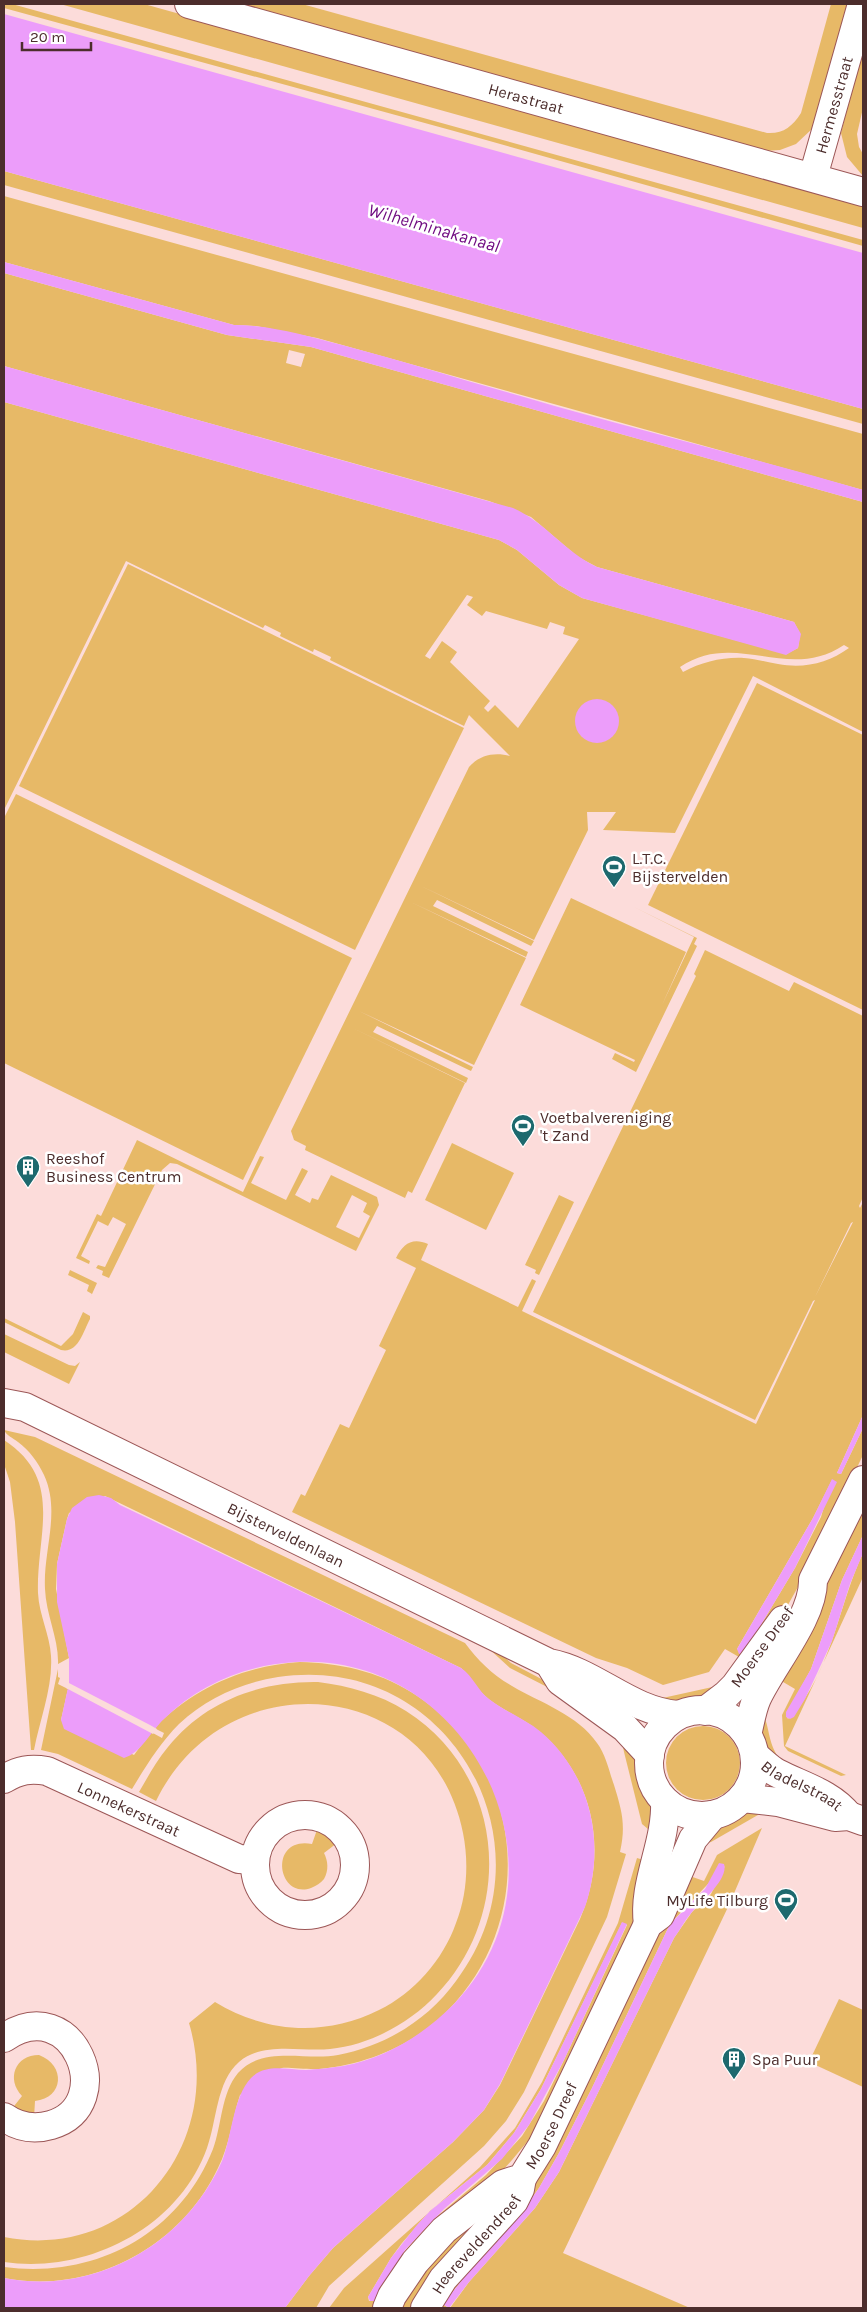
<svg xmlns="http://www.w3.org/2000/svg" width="867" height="2312" viewBox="0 0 867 2312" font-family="Karla,sans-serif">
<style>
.green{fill:#e7b967;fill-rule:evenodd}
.water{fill:#ec9dfa}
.pier{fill:#fcdcda}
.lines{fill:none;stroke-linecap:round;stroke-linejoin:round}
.minor-casing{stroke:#9c5757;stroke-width:30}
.minor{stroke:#fff;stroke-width:28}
.labels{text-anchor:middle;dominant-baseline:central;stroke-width:5;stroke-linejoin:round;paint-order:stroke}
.street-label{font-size:16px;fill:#4c2d2c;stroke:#fff}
.poi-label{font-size:16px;fill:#4c2d2c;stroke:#fff;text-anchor:start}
.water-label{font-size:18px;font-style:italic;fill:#700b81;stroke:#fff}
</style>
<rect width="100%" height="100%" fill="#fcdcda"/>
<g class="green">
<path d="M4,4H12L863,240V246L454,131L4,8Z"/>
<path d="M60,4H144L863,204V228Z"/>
<path d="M235,4H302L767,133C783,134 792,127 801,113L831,4H850L813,128L796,144L780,150L765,151Z"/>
<path d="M863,45V108L857,134L859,147L863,154V176L847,157L841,133Z"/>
<path d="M4,171L863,409V424L4,185Z"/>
<path d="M4,196L863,434V490L317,338L256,326L234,325L4,262Z"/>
<path d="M4,273L227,335L311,347L863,502V732L753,676L675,833L603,830L616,812H587L588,830L534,940L419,885L534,941L531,946L437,900L433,906L528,952L526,957L411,902L526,958L474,1065L359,1011L473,1067L471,1071L377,1026L373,1032L468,1078L466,1083L351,1027L465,1083L412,1193L408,1191L405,1198L305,1150L306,1146L294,1140L291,1131L469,767C480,755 494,752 510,756L469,715L464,726L330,660L331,657L314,649L313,652L280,636L281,633L265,625L263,628L126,561L4,810V402L499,540L517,550L559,585L582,598L786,654L798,648L800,634L794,622L597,567L578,557L531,517L489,501L4,366ZM289,350L305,354L301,367L286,363ZM467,595L473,597L467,605L482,616L486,611L547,629L550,622L565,627L563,634L579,639L518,728L495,705L488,712L484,708L490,701L450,662L457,652L442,641L430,659L425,656ZM844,645L849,648C828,663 804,669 778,664C767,662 755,659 744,658C722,657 702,662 683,672L680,667C736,629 787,683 844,645Z"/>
<path d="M128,564L464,728L355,950L19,786Z"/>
<path d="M757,683L863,735V1010L648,905Z"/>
<path d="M16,794L352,958L243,1180L4,1063V818Z"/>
<path d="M571,898L686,952L662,1005L694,937L634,907L697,938L694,944L697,946L636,1072L612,1059L615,1053L634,1062L635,1060L520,1005Z"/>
<path d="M705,950L789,991L794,982L863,1016V1197L859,1206L860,1208L863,1202V1415L837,1473L841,1474L863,1428V1455L808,1569L784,1612L746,1661L725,1649L709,1672L663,1685L627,1668L596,1658L292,1512L301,1494L305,1496L340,1424L349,1428L386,1350L379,1346L416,1268L396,1258C403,1244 412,1237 428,1244L421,1260L518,1307L532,1279L536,1281L522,1311L756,1424L815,1300L813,1301L755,1420L533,1312L696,976L694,974ZM853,1222L815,1297L851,1223ZM832,1480L821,1517L795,1568L744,1653L737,1649L813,1518Z"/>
<path d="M137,1140L243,1192L260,1156L264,1157L251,1183L286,1200L302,1168L308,1171L295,1195L310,1203L312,1198L318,1200L331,1175L377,1197L379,1205L356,1251L177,1164L170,1163L162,1170L109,1278L102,1275L103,1271L96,1268L98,1265L105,1267L126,1224L113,1217L108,1226L98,1221L81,1256L90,1261L89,1264L76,1258L97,1214L101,1216ZM352,1195L367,1203L363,1212L370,1216L359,1238L336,1227Z"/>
<path d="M452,1143L514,1173L486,1230L425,1200Z"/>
<path d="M559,1195L574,1202L539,1275L535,1273L536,1270L525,1265Z"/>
<path d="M70,1270L97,1283L88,1303L92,1294L87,1291L89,1285L68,1275Z"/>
<path d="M83,1312L90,1316V1319C83,1332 78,1354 61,1350L4,1322V1318L61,1346L73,1334Z"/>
<path d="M4,1334L69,1365L75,1366L80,1362L69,1384L4,1352Z"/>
<path d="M4,1430L35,1437L465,1643C478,1661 493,1675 512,1686C541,1703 578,1715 597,1743C606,1755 609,1771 614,1785C622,1811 626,1825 620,1852L626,1854L607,1917L524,2092L506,2121L484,2146L329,2286L316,2308H285L309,2276L333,2248L453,2142L484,2110L500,2085L580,1919C608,1855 596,1779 540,1732C523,1717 499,1710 483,1694C475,1686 470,1676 461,1668L105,1496L69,1513L67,1519L57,1564L56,1589L69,1658L58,1664C59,1639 46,1615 45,1589C43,1550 61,1512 44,1475C38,1462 29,1450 18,1442C13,1438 6,1435 4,1430Z"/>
<path d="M4,1440C65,1480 36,1534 38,1593C39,1615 50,1635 51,1656C53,1687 40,1719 34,1750H31L15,1522L10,1482L4,1464Z"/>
<path d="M863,1508V1535L842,1580L811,1669L786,1715L788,1719C794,1712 801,1705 805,1698C834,1654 841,1600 863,1553V1577L785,1746L846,1775L841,1776L788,1751L784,1746L782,1715L795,1689L778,1679Z"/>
<path d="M487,1647L494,1648L511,1663L549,1683L551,1689L510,1668Z"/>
<path d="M300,1662C339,1663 377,1671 411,1692C529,1765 540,1927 439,2019C406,2048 363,2065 319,2069C310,2070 288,2067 282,2068C272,2071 250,2089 240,2095C232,2119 230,2144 218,2168C181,2247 91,2295 4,2278V2267C94,2279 179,2235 213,2149C222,2125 221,2093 238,2073C263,2045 305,2061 338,2055C385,2046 428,2020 456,1981C559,1845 449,1651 278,1677C241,1683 207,1698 179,1724C160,1743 146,1766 132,1789L58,1754L41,1750L58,1669V1677L60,1678L58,1684L68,1689L61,1720L134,1755L151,1732L162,1738L164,1733L154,1728C195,1687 243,1666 300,1662Z"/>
<path d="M318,1682C349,1686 379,1694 406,1711C505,1774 516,1911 437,1994C410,2023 370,2045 330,2049C300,2052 264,2041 239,2062C216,2082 217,2121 207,2148C178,2229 86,2274 4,2262V2237C131,2262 225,2144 189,2023L215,2002C266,2033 325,2037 379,2010C414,1993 443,1960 456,1923C467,1895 469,1863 463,1833C432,1676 225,1659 156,1801L139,1792C148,1777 156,1761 168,1747C205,1701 260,1681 318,1682Z"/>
<path d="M717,1686L701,1701L685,1702L676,1706L649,1701Z"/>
<path d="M762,1711C771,1730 767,1743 781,1761C758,1742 759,1741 762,1711Z"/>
<circle cx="703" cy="1763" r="37"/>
<path d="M626,1737L640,1761L643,1782L654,1803L657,1831L648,1829L642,1824L624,1752L623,1747Z"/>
<path d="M758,1807L770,1808L711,1842L701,1845L717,1825Z"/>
<path d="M318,1827L329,1833L337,1843L324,1853C328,1861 329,1870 324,1879C321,1883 316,1886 311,1888C277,1900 268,1836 312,1844Z"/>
<path d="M762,1828L729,1905L563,2253L690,2308H450L469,2282L535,2208L559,2172L674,1938L692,1912L711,1894L725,1866L670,1924L592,2088L559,2153L539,2188L525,2208L475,2264L447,2299L444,2305L449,2308H432L525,2197L545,2167L684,1874L704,1881L717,1855Z"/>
<path d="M637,1858L650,1862L639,1919L532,2136L512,2160L379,2308H329L344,2288L480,2167L515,2128L542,2082L618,1923ZM622,1923L627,1925L564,2060L544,2101L522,2136L486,2175L428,2224L394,2264L375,2300L369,2301L368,2297L391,2258L402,2243L430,2211L487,2165L514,2133L541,2089Z"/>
<path d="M839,1999L863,2010V2087L809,2062Z"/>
<path d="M39,2055C66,2065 64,2098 35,2101L34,2118L11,2110L22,2096C6,2079 15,2055 39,2055Z"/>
<path d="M496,2198L412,2308H396L416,2275Z"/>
</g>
<g class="water">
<path d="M4,14L863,253V409L4,171Z"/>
<path d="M4,262L234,325C270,325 307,336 342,345C403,361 463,380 524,397C636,430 750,457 863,490V502L311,347L227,335L4,273Z"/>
<path d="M4,366L513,508C545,522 565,552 597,567L794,622L801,634L798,648L786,655L582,598L559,585L517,550L499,540L4,402Z"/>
<circle cx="597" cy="721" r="22"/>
<path d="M863,1415V1428L841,1474L837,1473Z"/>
<path d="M832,1479L837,1482L795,1568L744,1653L739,1654L737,1649L813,1518Z"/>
<path d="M99,1495L111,1498L120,1505L461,1668C473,1676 478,1691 489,1699C506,1712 525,1719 541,1732C592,1776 606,1845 585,1907L500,2084L484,2110L453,2142L333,2248L309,2276L285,2308H4V2278C95,2296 185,2244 222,2161C232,2136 233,2097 251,2078C266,2063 287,2070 306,2070C318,2069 331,2068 343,2066C386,2058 423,2035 453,2005C580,1876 474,1652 295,1662C246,1665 199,1684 164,1719C151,1731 141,1753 124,1758L64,1729L61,1720L69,1683V1658L57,1602V1564L67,1519L72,1508L87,1497Z"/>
<path d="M863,1535V1553L850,1584L832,1641L805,1699L794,1717L790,1719L786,1717V1712L811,1669L842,1580Z"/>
<path d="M719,1863L724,1864C729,1879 701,1902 692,1912C685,1920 680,1930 674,1938L559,2172L535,2208L469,2282L449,2308L444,2305L447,2299L475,2264L525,2208L539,2188L559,2153L592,2088L670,1924L705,1889Z"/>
<path d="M622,1922L627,1924L564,2060L529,2125L502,2159L444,2209L405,2250L374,2301H370L368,2297L391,2258L417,2225L430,2211L487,2165L514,2133L541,2089Z"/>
</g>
<path class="pier" d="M67,1682L150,1725L157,1729L153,1734L66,1688Z"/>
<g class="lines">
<g class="minor-casing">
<g id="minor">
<path id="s1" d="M189,4L863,192"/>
<path id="s2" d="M813,177L862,4"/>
<path id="s3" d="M4,1403L25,1407L549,1663C596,1672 629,1711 678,1715"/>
<path d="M552,1668L560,1681L625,1728L650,1755"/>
<circle cx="702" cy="1763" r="53"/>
<path d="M705,1711L726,1695L735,1686L783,1620"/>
<path d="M747,1735C750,1723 752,1709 757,1698C773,1664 814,1616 813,1580L863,1480"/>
<path id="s4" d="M755,1756C762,1761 769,1769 777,1773C802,1786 831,1793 849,1816"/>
<path id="s5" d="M4,1779C19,1770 30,1768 47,1771L239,1859L255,1860"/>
<path d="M742,1798L778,1802L835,1817L849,1816L863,1821"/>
<circle cx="305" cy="1865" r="50"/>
<path d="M648,1924C642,1884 667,1843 665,1801"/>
<path d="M4,2038C73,1990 120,2105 51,2125C34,2130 18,2127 4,2117"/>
<path id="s6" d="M387,2308L392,2296L415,2262L444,2230L503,2184L522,2178L542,2146L648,1924L660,1915L693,1839L713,1815"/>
<path id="s7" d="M425,2308L443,2279L514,2201L520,2189L522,2178"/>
</g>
</g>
<use href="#minor" class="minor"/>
</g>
<defs>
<g id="stadium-pin" transform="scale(1.25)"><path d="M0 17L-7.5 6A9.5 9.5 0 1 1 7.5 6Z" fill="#1d696e" stroke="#fff"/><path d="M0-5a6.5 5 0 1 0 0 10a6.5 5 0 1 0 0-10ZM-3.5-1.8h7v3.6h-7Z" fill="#fff"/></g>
<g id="building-pin" transform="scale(1.25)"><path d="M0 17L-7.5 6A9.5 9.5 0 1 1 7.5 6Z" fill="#1d696e" stroke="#fff"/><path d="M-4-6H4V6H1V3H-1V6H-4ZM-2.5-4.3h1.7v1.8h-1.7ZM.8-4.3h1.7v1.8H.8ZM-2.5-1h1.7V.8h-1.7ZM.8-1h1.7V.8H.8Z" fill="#fff"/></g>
</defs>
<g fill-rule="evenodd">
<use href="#stadium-pin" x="614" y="867"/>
<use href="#stadium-pin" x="523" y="1126"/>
<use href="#building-pin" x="28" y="1167"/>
<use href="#stadium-pin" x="786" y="1900"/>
<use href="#building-pin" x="734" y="2059"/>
</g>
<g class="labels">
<g class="street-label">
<text stroke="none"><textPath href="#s1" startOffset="350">Herastraat</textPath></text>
<text stroke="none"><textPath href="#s2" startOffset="75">Hermesstraat</textPath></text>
<text stroke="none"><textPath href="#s3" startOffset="312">Bijsterveldenlaan</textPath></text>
<text transform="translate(762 1647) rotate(-54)">Moerse Dreef</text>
<text stroke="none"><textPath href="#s4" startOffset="56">Bladelstraat</textPath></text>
<text stroke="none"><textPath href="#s5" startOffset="135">Lonnekerstraat</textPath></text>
<text stroke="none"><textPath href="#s6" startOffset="252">Moerse Dreef</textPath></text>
<text stroke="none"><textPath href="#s7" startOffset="82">Heereveldendreef</textPath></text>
</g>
<g class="poi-label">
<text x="632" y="858">L.T.C.<tspan x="632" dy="18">Bijstervelden</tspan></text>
<text x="540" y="1117">Voetbalvereniging<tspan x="540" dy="18">'t Zand</tspan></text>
<text x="46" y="1158">Reeshof<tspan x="46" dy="18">Business Centrum</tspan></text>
<text x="768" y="1900" text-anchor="end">MyLife Tilburg</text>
<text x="752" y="2059">Spa Puur</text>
</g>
<g class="water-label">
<text transform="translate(434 228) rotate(16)">Wilhelminakanaal</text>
</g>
</g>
<rect width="867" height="2312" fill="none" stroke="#4c2d2c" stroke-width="10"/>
<path d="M22 42v8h69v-8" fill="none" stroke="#4c2d2c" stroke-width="2.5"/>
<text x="30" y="42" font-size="15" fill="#4c2d2c" stroke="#ffffff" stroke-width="4" paint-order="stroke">20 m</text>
</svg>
